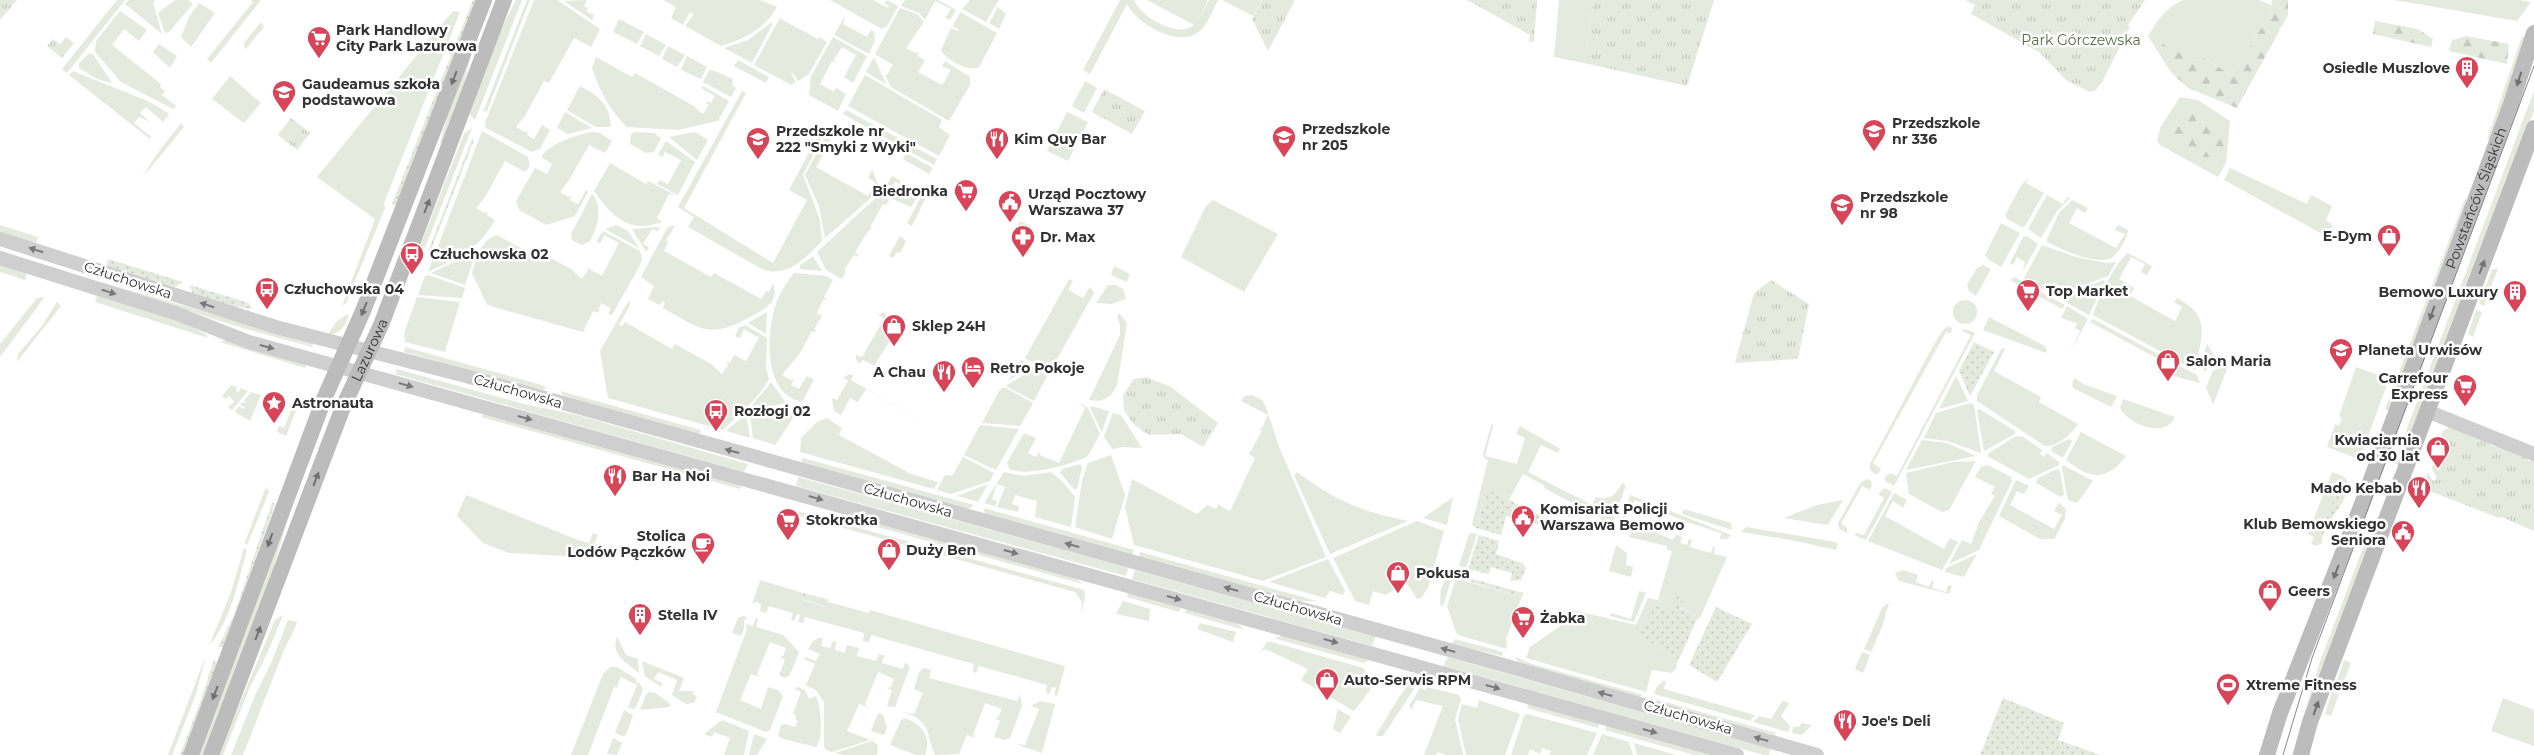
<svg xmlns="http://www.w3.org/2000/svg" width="2534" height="755" viewBox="0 0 2534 755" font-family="Montserrat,sans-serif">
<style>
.grass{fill:#e5eade}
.forest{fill:url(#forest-firs)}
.park{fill:url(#park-tufts)}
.garden{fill:url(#garden-dots)}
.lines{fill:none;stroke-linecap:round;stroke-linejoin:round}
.tertiary{stroke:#cfcfcf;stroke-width:14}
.secondary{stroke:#bcbcbc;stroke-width:16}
.tram{stroke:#878787;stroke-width:1}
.oneway{fill:#707070}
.oneway2{fill:#797979}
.labels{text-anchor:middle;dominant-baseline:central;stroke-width:5;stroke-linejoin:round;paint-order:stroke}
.poi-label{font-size:14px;font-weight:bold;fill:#323232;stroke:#fff;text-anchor:start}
.park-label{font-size:14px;fill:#586b42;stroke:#fff}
.street-label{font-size:14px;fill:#323232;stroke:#fff}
</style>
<defs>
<pattern id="forest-firs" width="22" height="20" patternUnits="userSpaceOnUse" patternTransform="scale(1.25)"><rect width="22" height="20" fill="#e5eade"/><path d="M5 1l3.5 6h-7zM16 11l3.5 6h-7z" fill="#c5c9bf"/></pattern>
<pattern id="park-tufts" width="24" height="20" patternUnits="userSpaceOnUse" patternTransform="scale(1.25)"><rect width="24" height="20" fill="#e5eade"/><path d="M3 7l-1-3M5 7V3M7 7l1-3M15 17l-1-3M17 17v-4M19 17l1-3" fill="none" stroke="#c5c9bf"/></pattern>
<pattern id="garden-dots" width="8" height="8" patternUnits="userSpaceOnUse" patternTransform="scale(1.25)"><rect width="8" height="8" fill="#e5eade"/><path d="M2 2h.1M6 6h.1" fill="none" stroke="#c5c9bf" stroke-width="1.8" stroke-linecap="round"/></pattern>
</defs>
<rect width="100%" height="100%" fill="#fff"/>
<g class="grass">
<path d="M117,0H125L67,73L62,69Z"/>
<path d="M129,0H155L153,3L162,34L125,4Z"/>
<path d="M175,0H188L193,4L169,32L165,33L158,13Z"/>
<path d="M251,0H261L211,63L207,59L253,2Z"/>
<path d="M516,0H522L475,120L468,113L496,39Z"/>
<path d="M527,0H530L487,111L483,112Z"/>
<path d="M534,0H557L600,29L591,47L574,38L549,83L544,81L525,116L516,127L525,132L528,131L527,135L534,139L542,125L550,130L540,149L532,152L486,128L485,123Z"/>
<path d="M587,0L584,6L588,8L586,11L594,15L592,20L564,1Z"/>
<path d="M663,0H760L777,7C765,29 744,39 721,46L685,26L694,14L690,12L683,25L671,18L676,7Z"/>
<path d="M830,0H873L888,8L889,6L884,3L887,0L898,6L886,28L884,27L882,29Z"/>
<path d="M905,0H938L956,10L950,20L945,18L951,9L935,1L925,20L919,13L901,6Z"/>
<path d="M970,0H999L986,22L962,9Z"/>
<path d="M1120,0H1134C1141,17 1178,39 1194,25L1147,0H1208L1196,23L1209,0H1218C1212,11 1208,26 1197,33C1176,47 1136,23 1127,4L1090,74L1083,70Z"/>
<path d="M1222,0H1262L1253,16Z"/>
<path d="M1559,0H1594L1584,63L1554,57Z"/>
<path d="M2183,0H2259L2271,5L2270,14L2232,75L2203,58L2197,61L2160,44L2171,72L2148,36C2158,20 2165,8 2183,0Z"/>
<path d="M2394,0H2519L2531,2L2517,21Z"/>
<path d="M199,3L215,13L191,47L181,37L189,17Z"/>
<path d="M998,7L1006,14L999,29L989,23Z"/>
<path d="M900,8L917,14L924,22L906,48L915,53L919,52L917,56L925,60L918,72L942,85L951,70L942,66L945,61L970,77V85L949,121L891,87L885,75H887L893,65L875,54Z"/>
<path d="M120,11L147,30L139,41L124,29L112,45L161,84L160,87L165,91L162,95L176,106L173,109L121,82L95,52L96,41Z"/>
<path d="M453,11L460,12L384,203L385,208L346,303L342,306L375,219L317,177Z"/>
<path d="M960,12L997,33L979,67C970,73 946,60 941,50L951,28L958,31L959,30L953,26Z"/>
<path d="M781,16V19L818,39L820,37L827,42L809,74L798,81L793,73L791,74L796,82L791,85L754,65Z"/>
<path d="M845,16L843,24L867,37L871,30L874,32L875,40L869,54L834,35Z"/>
<path d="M619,19L644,32L637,44L613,32Z"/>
<path d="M261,22L264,27L245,50L244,43Z"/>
<path d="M772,22V25L752,63L724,48L748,40Z"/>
<path d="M646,34L666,45L659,56L640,46Z"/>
<path d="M2522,36L2525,38L2517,66L2490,139L2487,140Z"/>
<path d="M833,37L867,56L853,83L844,77L856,55L842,47L834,59L835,63L832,61L820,84L834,92L836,88L846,94L838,111L809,95L811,76Z"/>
<path d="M159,44L177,56L170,68L153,52Z"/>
<path d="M668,46L685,55L677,67L662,59Z"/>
<path d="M89,53L93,54L112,83L97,79L79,68V63Z"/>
<path d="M471,54L464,84L442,143L440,142L449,110Z"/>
<path d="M687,56L707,67L701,79L681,70Z"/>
<path d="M596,57L632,77L635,73L692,105L703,114L709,105L706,104L707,101L711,103L715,96L701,88L703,86L729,101L718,121L678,130L627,127C609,109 600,92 592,68Z"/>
<path d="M874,57L886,84L866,72Z"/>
<path d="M738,60L769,77L766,83L734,66Z"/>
<path d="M710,69L733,79L732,85L736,88L731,97L703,82Z"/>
<path d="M73,71L150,102L169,114L163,122L146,107L140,113L150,122L139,117L134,123L151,137L150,139L69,75Z"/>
<path d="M865,75L942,120L939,127L950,135L939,156L848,106Z"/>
<path d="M230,76L261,103L244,123L212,99Z"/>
<path d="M1085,81L1097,88L1084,113L1072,106Z"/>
<path d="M580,86C600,97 609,103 611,127H596L567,110Z"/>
<path d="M742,91L746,93L684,208L773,263L807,200L789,190L821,130L825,132L803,175L820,220L822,241C806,258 785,280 760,268L688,227L694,217L678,207Z"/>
<path d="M2534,91V111L2400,466L2394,463Z"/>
<path d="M2180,97L2198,100L2230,121L2226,163L2218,177L2160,145L2157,141L2160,128Z"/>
<path d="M846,110L937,159L934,165L843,114Z"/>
<path d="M565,112L592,128L568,134L557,128Z"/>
<path d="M1067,112L1088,122L1068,161L1047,151Z"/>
<path d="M181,123L184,127L142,178L154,158Z"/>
<path d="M472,128L425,248L420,246L464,134Z"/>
<path d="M482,131L528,157L530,166L525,172L505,161L485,197L476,208L485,213L488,212L487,215L495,220C477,251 460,257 428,272Z"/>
<path d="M591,132L600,133L612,141L605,153L589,145L569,180L560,192L568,197L572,196L570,200L578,204L586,190L588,192L575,216L546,225L519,210L516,201L535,168L547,174L552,164L541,157C551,143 574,136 591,132Z"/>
<path d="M636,132L654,133L661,138L654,152L646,153L630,144L631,134Z"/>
<path d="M695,132L708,140L697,160L669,137Z"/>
<path d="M826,136L831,141L816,167L868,196L875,182L868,178L872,170L879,186L873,196L825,238L819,206L805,175Z"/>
<path d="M666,141L695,162L678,195L657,184L660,180L668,184L681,160L665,152L662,157L658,154Z"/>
<path d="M906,153L933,168L929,174L903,159Z"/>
<path d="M610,163L646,184L648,181L677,196L669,194L657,218L662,222C628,234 613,217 594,191Z"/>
<path d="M2230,168L2307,204L2311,195L2332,206L2326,220L2333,226L2324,235L2224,180Z"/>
<path d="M892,176L901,181L900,184L895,182L890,191L905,199L909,192L918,196L911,207L881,194Z"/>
<path d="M2029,178L2026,183L2044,193L2025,226L2022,227L2007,219L2005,215L2022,184Z"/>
<path d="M928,184L930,189L912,226L907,223Z"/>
<path d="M592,194C604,206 597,229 590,241L582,245L572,240L571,234Z"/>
<path d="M879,195L889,200L886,205L883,204L870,227L872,228C867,230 859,246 855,253L858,254L857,257L854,255L844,270L846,271L842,279L826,270L817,252Z"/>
<path d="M2047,195L2063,204L2067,197L2070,198L2057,211L2041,238L2028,229Z"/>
<path d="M1213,200L1278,234L1244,292L1181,257L1206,206Z"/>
<path d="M2072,200L2088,208L2085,213L2077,208L2069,223L2116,248L2125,234L2115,230L2118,225L2128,230C2127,238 2118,256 2109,259C2095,264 2058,249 2046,241L2059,213Z"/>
<path d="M2464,201L2467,202L2389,411L2385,409Z"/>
<path d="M1020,221L1031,226L1032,231L1022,243L1013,238V235Z"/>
<path d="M2001,223L2020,233L2001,267L1989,260L1985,255Z"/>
<path d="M0,225L38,237L36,244L0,232Z"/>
<path d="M616,225L628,231L639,248L605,229Z"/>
<path d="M672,225L675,226L666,240L668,242L664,251L711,277L714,273L761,299L766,291L769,292L773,283L775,293L772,302C765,310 755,314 746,319C707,340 698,327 663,308L665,303L663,301L659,305L648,299L654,286L641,277L667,228Z"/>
<path d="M660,227L658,231L652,229L643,244L649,247L647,251L645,250L632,229Z"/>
<path d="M603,231L640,251L642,259L640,265L612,315L608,314L611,308L601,303L598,313L593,311L583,332L487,305L472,273C477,257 480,241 497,235L533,255L536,250L571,269L582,279L588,270L586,267L602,276L619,243L604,235L600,244L596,241Z"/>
<path d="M900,236L906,241L901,252L896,253L893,258L889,256Z"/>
<path d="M2027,236L2038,244L2023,271L2025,262L2017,257L2013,265L2010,263L2023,237Z"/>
<path d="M2042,245L2076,257L2106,263L2116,262L2108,276L2054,296L2024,278Z"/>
<path d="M476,252L465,285L431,273L475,252Z"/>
<path d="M2128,253L2152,266L2147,275L2141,272L2145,264L2131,257L2119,279L2134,288L2130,296L2175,321L2182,307L2174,302L2177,298C2202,312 2205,323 2199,351C2198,357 2199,365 2195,370L2093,315C2097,301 2116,261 2128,253Z"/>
<path d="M813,256L822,271L800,269V265Z"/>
<path d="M0,264L27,273L25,280L0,272Z"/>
<path d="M1983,265L1991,269L1976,296L1969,291L1967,285L1977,268Z"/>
<path d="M1114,266L1130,274L1127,282L1111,275Z"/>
<path d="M2492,269H2498L2484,306L2479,304Z"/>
<path d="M796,273L826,276L833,280L824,297L827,299L823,300L817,313L822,316L814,329L816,330L815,333L812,331L800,353L782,375L791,380L794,379L791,385L799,389L807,376L814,380L802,402C762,393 766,331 777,301C781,291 787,282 793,274Z"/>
<path d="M428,275L465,288L462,298L418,295L425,276Z"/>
<path d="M2014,277L2065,305L2062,309L2010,280Z"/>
<path d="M1069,279L1073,281L1068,290L1083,298L1090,287L1094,293L1057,359L1040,367L1025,358Z"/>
<path d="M2103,280L2105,282L2089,315L2060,299L2062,297Z"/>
<path d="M101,282L313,343L312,347L246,329L101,284Z"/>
<path d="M1108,285H1116L1123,289L1126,299L1111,304L1096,303Z"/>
<path d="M97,295L181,322L206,334L208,338L95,302Z"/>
<path d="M42,297L44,298L0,357V344L37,298Z"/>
<path d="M417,297L460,302L445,352L405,342L404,333Z"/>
<path d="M629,300L630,305L619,325L622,326L625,322L672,349L675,344L711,364L722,374L728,365L726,361L730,363L734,355L746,361L759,338L744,329L740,338L735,336L739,328L745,325L767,338L766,368L769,379C758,399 740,414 723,430L608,398L600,351Z"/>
<circle cx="1965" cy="312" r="12"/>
<path d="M57,302L61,306L17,362L18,354L41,327Z"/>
<path d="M2067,306L2088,319L2069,355L2080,331L2075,328L2077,323L2061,318Z"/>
<path d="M2476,310L2482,312L2473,337L2468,334Z"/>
<path d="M767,312L766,334L748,323Z"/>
<path d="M884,312L896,331L874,366L863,360L859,364L856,359V355L862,357L884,319L878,315Z"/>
<path d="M1119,313L1127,323L1117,385C1112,397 1103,403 1089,400L1120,335V324L1117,317Z"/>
<path d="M346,315H349C345,326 341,334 328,334L336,322Z"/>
<path d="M1989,317L2043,345L2047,349L2046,353L1983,330Z"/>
<path d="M2093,319L2197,375L2200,383L2158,372L2162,361L2090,322Z"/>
<path d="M1948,326L1952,328L1951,334L1946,332L1873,463L1881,469L1878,474H1875L1870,470V464L1933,346L1943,330Z"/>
<path d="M1965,329L1975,333L1894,486L1885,481V477L1890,473L1897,476L1971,335L1962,331Z"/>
<path d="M225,340L307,363L305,368L220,342Z"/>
<path d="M2207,344L2217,360L2204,372L2202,359Z"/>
<path d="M405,347L538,384L546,387L544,390L538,389L404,352Z"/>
<path d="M2002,348L2005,349L1994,371L2041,397L2039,402L2078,424C2072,434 2057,447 2045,446L1977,401V395Z"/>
<path d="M1021,360L1036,369L1020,373L1008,381Z"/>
<path d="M2221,366H2228L2213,405L2206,387L2213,371Z"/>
<path d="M2356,367L2389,379L2363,450L2356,458L2327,447L2335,424L2339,426L2342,418L2339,416Z"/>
<path d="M397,369L524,404L577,415L748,464L744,472L395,374Z"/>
<path d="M1039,371L1047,376L1034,401L1006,386L1022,376Z"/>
<path d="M850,374L853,375L851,380L967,447L866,389L858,402L850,398L841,415L834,411L832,398L837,400L848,381L843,378Z"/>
<path d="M1956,376L1968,401L1939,409Z"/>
<path d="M2075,378L2083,384L2117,396L2111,407L2073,388L2072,384Z"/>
<path d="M771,382L786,403L751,411L750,408Z"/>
<path d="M231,385L237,387L236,391L239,392L240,388L248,391L232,410L228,407L235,402L228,396L226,399L222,396Z"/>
<path d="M1004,387L1033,403L1020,426L982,423L999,391Z"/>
<path d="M560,391L701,430L700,434L573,399L563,395Z"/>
<path d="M251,392L261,395L250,421L235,412L239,406L243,409L245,407L240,405L243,402L245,403V399Z"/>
<path d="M1252,395L1263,401L1266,407L1278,444L1326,557L1263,581L1134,545L1125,507L1132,479L1197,514L1207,505L1216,509L1219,503L1220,506L1230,511C1239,494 1246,476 1255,458L1249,454L1262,431L1259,429L1262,428L1268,415L1241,401L1244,396Z"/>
<path d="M295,399L300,401L286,436L277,432L279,426L284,428Z"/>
<path d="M2123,399L2175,417C2165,439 2129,425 2120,408Z"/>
<path d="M1078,401L1088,408L1100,434L1088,456C1071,465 1027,477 1009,469L1007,463L1024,433L1036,438L1028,453L1036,457L1039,451L1040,455L1059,463L1085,408Z"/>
<path d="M1971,403L1974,405L1981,453L1947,441L1924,438L1936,413Z"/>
<path d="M787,405L793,418L775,445L753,438L750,414Z"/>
<path d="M1091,406L1109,411L1102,432L1090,408Z"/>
<path d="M1979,409L2015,431V434L1984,451L1977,411Z"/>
<path d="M1113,413L1121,415L1142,448L1123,447L1112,449L1104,436Z"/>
<path d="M484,414L741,485L740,489L481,417Z"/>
<path d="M746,414L750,438L726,431Z"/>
<path d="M827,418L842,428L839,435L911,474L938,482L934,489L800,452L801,438L817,422Z"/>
<path d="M1492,423L1493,426L1485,456L1517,464L1525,438L1516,434L1520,426L1560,449L1558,453L1541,445L1528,472L1592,505L1596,497C1610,501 1616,495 1622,483L1626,486L1617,510L1606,506L1604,511L1615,516L1611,526L1604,528L1598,525L1601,518L1544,488L1545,486L1523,474L1509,500L1487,489L1476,528L1472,525L1488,460L1484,458L1483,454Z"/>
<path d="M980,425L1019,429L996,470L964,455Z"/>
<path d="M2081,432L2126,456C2107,482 2089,479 2066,460Z"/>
<path d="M2016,436L2023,437L2042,450L2040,454L2044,457L2047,453L2059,462V465L2029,479L1987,456L1989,453Z"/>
<path d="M2069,439L2072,441L2063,458L2051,451L2052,447Z"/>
<path d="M1922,440L1947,443L1976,456L1906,470Z"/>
<path d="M1111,455L1125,495L1112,539L1075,527L1082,481L1088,463Z"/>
<path d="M963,457L994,473L990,481L951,494L937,490L945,475L952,476Z"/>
<path d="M803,458L974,505L968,509L801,463Z"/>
<path d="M1976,461L1949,510L1942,512L1909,494L1906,473L1953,462Z"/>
<path d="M1080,464L1082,467L1077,489H1074L1060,473L1062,469Z"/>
<path d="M1988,465L2011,477L2012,481L1979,550L1949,564L1962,540L1971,544L1979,522L1995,496L1991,494L1995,487L1975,477L1981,467Z"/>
<path d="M2063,465L2093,481L2077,503L2068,500L2062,468Z"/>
<path d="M2057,469L2060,471L2064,494L2061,497L2036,483L2038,478Z"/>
<path d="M1004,472L1023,476L1051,472L1062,481L1075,497L1071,527L1035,517L1037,501L1015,495L1012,504L1019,506L1018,512L997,507L1005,487L997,484L992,499L997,501L995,506L984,503Z"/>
<path d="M1297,472C1336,501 1360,511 1408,521L1330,554L1294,475Z"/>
<path d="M2332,472L2343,476L2317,546L2311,544L2314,537L2308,534Z"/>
<path d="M2394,474L2397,475L2295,755H2292L2319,664L2366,540L2369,541Z"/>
<path d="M798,477L1126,567L1128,569L1126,576L796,486Z"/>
<path d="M1867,479L1871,481L1872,485L1870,490L1862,486L1841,524L1847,528V533L1839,529L1838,523L1861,482Z"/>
<path d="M2016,480L2029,486L2024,494L2017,491L2010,505L2054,529L2062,515L2054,511L2059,503L2066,509L2065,519L2054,539H2040L1999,516Z"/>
<path d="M988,484L978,502L957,496Z"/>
<path d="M266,487L269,492L247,545L245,544V542Z"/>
<path d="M1885,488L1892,492L1866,540L1854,535L1856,533L1864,535L1884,498L1878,494Z"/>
<path d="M1894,493L1907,500L1903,508L1893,501L1885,516L1944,549L1950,538L1958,542L1942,570L1868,541Z"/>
<path d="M466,495L578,540L589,543L593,533L598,535L591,552L585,557L509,553L483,543L457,516Z"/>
<path d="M1630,495L1731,535L1727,539H1720L1721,533L1687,522L1685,528L1680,526L1682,520L1666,513L1663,519L1657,517L1659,510L1635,500L1632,506L1628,501Z"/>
<path d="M1453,497L1447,525L1423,518Z"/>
<path d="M1843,500L1828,525L1784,518L1817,505Z"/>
<path d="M292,506L265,596L204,755H199Z"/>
<path d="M984,508L1134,550L1132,555L985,514Z"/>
<path d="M790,509L1084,590L1085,598L1081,613L1082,602L1075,592L789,513Z"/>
<path d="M1684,509L1731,523L1732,530L1685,515L1682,513Z"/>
<path d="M1624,513L1627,514L1625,520L1651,531L1654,525L1659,527L1657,533L1673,540L1676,534L1682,537L1680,543L1687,545L1689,539L1692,540L1690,547L1711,553L1713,547H1715L1714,554L1727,557L1700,618L1679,607L1634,633L1679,659L1676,665L1678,666L1672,673L1652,670L1646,692L1526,658L1530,647L1563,624L1568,609L1636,625L1648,598L1658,600L1672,551L1666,549L1667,546L1629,537L1632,531L1619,524Z"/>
<path d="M849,515L1075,578L1083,584L848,519Z"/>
<path d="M1417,521L1444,531L1428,588L1421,598L1417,599L1406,582L1386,595L1373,591L1369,605L1355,601L1333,558Z"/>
<path d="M1746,527L1836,542L1838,545L1836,550L1791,540L1741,532Z"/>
<path d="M1471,533L1477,534L1466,568L1459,566L1469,534Z"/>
<path d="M1616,545L1627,553L1626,565L1633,567L1631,577L1609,571Z"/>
<path d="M244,548L247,550C238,582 231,620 209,646L231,592Z"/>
<path d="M1140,552L1317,601H1299L1139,557Z"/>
<path d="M1977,554L1964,577L1945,572L1946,568Z"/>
<path d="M1328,559L1345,591L1343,595L1330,591L1325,598L1269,582Z"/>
<path d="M1135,570L1376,636L1372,646L1132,579Z"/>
<path d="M1903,570L1918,575L1916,582L1929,587L1932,580L1934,581L1932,588L1946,592L1948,585L1952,586L1949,594L1899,581L1895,573Z"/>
<path d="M1448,574H1453L1443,606L1440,605L1441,589Z"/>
<path d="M1457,575L1462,576L1461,580L1522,597L1506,639L1507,649L1458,635L1456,632L1447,606Z"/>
<path d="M760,580L803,593L802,600L826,607L828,602L869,613L870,610L1065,666L1057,696L1054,695L1056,688L1052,687L1049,694L1046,692L1047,685L979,666L976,673L973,672L974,664L871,635L869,642L863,641L864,633L805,617L803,623L798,622L800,615L797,614L794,621L791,620L793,613L769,606L766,613L760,611L761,604L755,602L752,604Z"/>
<path d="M1639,591L1646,593L1634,622L1610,616L1611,613L1631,619Z"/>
<path d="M1128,592L1181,608L1179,612L1127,597Z"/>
<path d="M1123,601L1150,609L1149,621L1116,614Z"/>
<path d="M1889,602L1883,625L1871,652L1864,649L1882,608Z"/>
<path d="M1187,608L1236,622L1244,630L1185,613Z"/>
<path d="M283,615L267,654L250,687L223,755H218L275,620Z"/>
<path d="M742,616L747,617L744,621V629L741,636L732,633L738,618Z"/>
<path d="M756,618L758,619L756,627L783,635L799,652L790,675L785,678L779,675L785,660L780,657L783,656L786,648L770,642L757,674L759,677L751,674L740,700L761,709L768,687L778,690L783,696L770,730L766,732L716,712L747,629L746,624L753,626Z"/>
<path d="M288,620L297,622L296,626L284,650L243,755H231L256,693L272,661Z"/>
<path d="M1200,623L1236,632L1233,642L1197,629Z"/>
<path d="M1281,636H1288L1368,660L1364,663L1273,638Z"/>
<path d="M617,637L626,655L638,659L639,673C627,663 610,655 617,637Z"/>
<path d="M819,638H823L821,646L830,648L833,641L836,642L835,650L845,653L847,645L859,648L857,656L876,661L879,654L884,656L882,663L903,669L905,662L910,667L895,707L887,706L892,690L887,688L891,687L894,679L878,672L865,704L867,707L859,704L847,731L870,740L832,752L826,750L824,746V702L816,690L798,682L806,685L815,664L804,659L805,657L816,661L820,654L808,649L813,641Z"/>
<path d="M1455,639L1503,652L1502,656L1452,644Z"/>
<path d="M1268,641L1363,668L1372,680L1370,690L1354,711L1301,680L1308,669L1265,649L1260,652Z"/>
<path d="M1862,652L1870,655L1863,673L1855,669Z"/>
<path d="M206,655L196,694L172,755H168Z"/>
<path d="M1514,656L1529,663L1643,695L1640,697L1518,662Z"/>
<path d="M1448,657L1771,749L1769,755H1764L1443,666Z"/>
<path d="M2344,660L2351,663L2341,688L2335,686Z"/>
<path d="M642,661L684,678L679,691H694L692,694L697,696L694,703L686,704L672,695L677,680L658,672L654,679L662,683L661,687L645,676Z"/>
<path d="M610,667H617L636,679L637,684L639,682L643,690L635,709L628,708L637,685L621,677L617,686L619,688L614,687L588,755H571L603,674Z"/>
<path d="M924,668L931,670L929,678L1017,701L1020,694L1022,706L1010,738L1005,740L994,737L1000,721L995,719L998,717L1002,709L985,703L973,735L975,738L967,735L959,754L935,755C925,732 932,721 903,712L914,714L923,693L914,689L919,672Z"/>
<path d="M1663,681H1666L1664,689L1755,715L1750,721L1654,694L1657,686Z"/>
<path d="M1409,684L1414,689L1383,736H1378L1376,735L1399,697Z"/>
<path d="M798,687L805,690L809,699L816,696C821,706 824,739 816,747L783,739L778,736L781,725L785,724L795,727L798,721L795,719L796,715L793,714L801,692L794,689Z"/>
<path d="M1427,687L1459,695L1461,699L1455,719L1463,755H1446L1438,752L1436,755H1424L1443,706L1416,700L1412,709L1409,706L1420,688L1426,690Z"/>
<path d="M649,692L655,693L671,704L669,707L640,710L646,694Z"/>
<path d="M2332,692L2339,694L2331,716L2325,714Z"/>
<path d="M2503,698L2534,710V746L2491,731Z"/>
<path d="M1655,699L1776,733L1775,735L1658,702Z"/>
<path d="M1479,700L1520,714L1505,755H1466L1458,719L1462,704L1477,708Z"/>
<path d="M1783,700L1789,703L1781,716L1790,726L1788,732L1753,722L1759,716L1771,719Z"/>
<path d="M1040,701L1055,704L1042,753L1016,744L1025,745L1039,709L1031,706Z"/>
<path d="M1528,704L1599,723L1598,728L1527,708Z"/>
<path d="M1338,709L1351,717L1340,733L1333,729Z"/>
<path d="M624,710L633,715L626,735L622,736L615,733Z"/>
<path d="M878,713L883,715L887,728L884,735L871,731Z"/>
<path d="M1527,714L1597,733L1587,755H1549L1551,751L1542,748L1540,754L1530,749L1528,755H1511L1524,716Z"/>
<path d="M905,718C921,724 932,736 925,755H916L890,745L901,720Z"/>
<path d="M722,720L749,731L744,755H724L730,738L714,732L712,737L704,734Z"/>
<path d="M1801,723L1812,725L1802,735L1792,733L1793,727L1800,726Z"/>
<path d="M1606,725L1712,755H1694L1605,730Z"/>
<path d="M754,734L767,739L757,755H749Z"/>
<path d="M1602,734L1629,742L1633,755H1593Z"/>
<path d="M613,738L622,743L617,755L607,754Z"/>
<path d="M872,741L878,745L877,755H843L835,753Z"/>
<path d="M1634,743L1676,755H1637Z"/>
</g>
<g class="forest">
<path d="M2272,0H2288V15L2237,108L2188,88L2171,72L2160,43L2197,61L2203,58L2232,75L2270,14Z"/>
<path d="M2375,21L2418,29L2433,39L2431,47L2373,34Z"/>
<path d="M2466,36L2509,44L2507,64L2449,51L2452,40Z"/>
<path d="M2185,113L2194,115L2198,113L2209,124L2220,123L2226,127L2220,135L2224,147L2218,151L2225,158L2215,165L2212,157H2199L2191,149L2178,151L2174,139L2167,135L2166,126Z"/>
</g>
<g class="park">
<path d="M0,0H17L0,20Z"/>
<path d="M1262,0H1295L1268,51L1252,19Z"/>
<path d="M1467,0H1537L1534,41L1529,42L1530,35Z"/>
<path d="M1594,0H1714L1687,86L1584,63Z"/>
<path d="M1965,0H2145L2128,25L2130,27L2102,82L2096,90L2090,92L2066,80L2039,52L1971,14L1975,5Z"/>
<path d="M66,37L74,43L62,58L47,46L53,39L60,44Z"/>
<path d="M1104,89L1145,111L1132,134L1092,112Z"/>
<path d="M291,118L310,133L297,150L278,135Z"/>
<path d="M1771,280L1809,304L1798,359L1735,363L1754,293Z"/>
<path d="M1146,377L1171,387L1218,423L1203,447L1181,434L1149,435L1133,424L1124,410L1123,395L1134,379Z"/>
<path d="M2450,427L2489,443L2494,447L2497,446L2525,457L2529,461H2534V531L2502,517L2499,518L2427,490L2423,483L2428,473L2433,481L2437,479L2432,468L2437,455L2435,453L2443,431Z"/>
<path d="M803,593L828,599L827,607L801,599Z"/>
</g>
<g class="garden">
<path d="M473,0H476L396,206L392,204Z"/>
<path d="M472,139L474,140L431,250L429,249Z"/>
<path d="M108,259L183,282L175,287L106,266Z"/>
<path d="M190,285L249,303L252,309L227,305L192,293Z"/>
<path d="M1974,342L1994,352L1970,396L1959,371Z"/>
<path d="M2343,476L2350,484L2349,486L2341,483L2339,489L2347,492C2340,511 2324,523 2321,544L2318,545L2320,535Z"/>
<path d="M1487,489L1554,522L1553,529L1506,516L1501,535L1476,528Z"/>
<path d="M272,503H275L272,513L223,647H218L234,615Z"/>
<path d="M1479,535L1499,541L1496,554L1524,564L1526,569L1521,580L1510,581L1512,573L1491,567L1489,574L1468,569Z"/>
<path d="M1462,576L1523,593L1522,597L1461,579Z"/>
<path d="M1679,594L1685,597L1680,608L1698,617L1679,659L1634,633V627L1642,629L1655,605L1668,612Z"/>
<path d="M1716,607L1752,624L1717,682L1689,665Z"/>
<path d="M214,659L217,663L183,755H180L201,700Z"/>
<path d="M2003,698L2064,723L2058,740L2100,755H1980Z"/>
</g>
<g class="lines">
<g class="tertiary">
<path d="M0,239L276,327L462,375L1507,666L1817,755"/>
<path d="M0,258L175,313L249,342L1737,755"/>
<path d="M2427,411L2534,454"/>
</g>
<g class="secondary">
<path d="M191,755L324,399L363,311L484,0"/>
<path id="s1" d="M211,755L343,407L381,325L416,233L504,0"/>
<path id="s2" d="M2267,755L2280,713L2362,504L2511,104L2534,33"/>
<path d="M2301,755L2310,722L2534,128"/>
</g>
<path class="tram" d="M2283,755L2312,658L2534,66"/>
</g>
<defs><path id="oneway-solid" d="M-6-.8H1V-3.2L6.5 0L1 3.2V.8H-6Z" transform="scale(1.25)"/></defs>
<g class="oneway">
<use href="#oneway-solid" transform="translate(454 78) rotate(111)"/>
<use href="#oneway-solid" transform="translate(2519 79) rotate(108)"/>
<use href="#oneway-solid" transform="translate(427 206) rotate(-69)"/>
<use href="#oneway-solid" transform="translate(2482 267) rotate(-69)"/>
<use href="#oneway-solid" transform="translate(364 309) rotate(112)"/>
<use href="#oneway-solid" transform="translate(2432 313) rotate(110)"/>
<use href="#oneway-solid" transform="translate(316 479) rotate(-69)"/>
<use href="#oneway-solid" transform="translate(270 540) rotate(110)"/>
<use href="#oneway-solid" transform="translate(2336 572) rotate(111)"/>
<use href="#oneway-solid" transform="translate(258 633) rotate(-69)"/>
<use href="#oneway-solid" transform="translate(215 693) rotate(111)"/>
<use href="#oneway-solid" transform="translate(2316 708) rotate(-70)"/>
</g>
<g class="oneway2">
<use href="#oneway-solid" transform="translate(36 250) rotate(-163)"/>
<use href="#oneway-solid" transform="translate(109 292) rotate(17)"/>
<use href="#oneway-solid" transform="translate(207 305) rotate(-163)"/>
<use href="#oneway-solid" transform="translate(267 347) rotate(15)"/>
<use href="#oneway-solid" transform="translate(406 385) rotate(16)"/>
<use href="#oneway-solid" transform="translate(525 418) rotate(15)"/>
<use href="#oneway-solid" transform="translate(732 451) rotate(-165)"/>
<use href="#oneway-solid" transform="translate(816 498) rotate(16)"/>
<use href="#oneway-solid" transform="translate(1072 545) rotate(-165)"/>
<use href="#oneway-solid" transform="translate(1011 552) rotate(15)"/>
<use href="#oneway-solid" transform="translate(1231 589) rotate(-164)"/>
<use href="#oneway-solid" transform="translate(1174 598) rotate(16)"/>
<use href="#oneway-solid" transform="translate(1331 641) rotate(16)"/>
<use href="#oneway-solid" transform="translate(1448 650) rotate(-164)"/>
<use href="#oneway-solid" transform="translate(1493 687) rotate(16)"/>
<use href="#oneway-solid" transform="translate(1605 694) rotate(-164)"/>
<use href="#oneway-solid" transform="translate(1650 731) rotate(16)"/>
<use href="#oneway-solid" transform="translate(1761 739) rotate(-164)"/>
</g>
<defs>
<g id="supermarket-pin" transform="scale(1.25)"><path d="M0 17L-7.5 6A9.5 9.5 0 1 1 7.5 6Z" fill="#d84458" stroke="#fff"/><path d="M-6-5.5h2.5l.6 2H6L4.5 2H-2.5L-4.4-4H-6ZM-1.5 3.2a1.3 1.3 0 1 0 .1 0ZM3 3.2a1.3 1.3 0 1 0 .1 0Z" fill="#fff"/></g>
<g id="building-pin" transform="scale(1.25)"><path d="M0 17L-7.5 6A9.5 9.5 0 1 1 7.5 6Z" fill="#d84458" stroke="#fff"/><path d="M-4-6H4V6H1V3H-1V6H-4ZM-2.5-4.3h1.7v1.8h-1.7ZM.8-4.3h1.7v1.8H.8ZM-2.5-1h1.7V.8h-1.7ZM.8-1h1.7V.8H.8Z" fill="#fff"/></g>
<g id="school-pin" transform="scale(1.25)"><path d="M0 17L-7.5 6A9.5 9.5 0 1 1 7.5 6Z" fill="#d84458" stroke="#fff"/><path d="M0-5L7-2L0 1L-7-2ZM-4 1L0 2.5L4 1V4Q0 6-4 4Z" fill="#fff"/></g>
<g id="restaurant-pin" transform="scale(1.25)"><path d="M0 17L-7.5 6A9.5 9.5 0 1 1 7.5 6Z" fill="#d84458" stroke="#fff"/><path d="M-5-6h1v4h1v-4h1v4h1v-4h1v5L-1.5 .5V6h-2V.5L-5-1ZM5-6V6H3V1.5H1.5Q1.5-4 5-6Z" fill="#fff"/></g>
<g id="civic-pin" transform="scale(1.25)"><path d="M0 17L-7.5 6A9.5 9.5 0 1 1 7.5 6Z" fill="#d84458" stroke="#fff"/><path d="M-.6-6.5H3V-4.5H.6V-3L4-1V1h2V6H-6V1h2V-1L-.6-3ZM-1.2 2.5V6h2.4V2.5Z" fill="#fff"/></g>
<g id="shop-pin" transform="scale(1.25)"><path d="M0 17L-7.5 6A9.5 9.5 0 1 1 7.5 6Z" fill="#d84458" stroke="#fff"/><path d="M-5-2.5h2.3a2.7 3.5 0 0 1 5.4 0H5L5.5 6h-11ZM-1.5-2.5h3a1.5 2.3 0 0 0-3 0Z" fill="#fff"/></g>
<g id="pharmacy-pin" transform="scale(1.25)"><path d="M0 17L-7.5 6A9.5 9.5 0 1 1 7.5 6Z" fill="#d84458" stroke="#fff"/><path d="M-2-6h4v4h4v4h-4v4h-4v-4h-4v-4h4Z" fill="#fff"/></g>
<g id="bus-pin" transform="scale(1.25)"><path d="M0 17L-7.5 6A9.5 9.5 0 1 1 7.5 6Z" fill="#d84458" stroke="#fff"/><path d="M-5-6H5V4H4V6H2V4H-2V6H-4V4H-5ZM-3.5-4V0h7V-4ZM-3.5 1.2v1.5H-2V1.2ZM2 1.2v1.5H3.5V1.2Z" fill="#fff"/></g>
<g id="hotel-pin" transform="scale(1.25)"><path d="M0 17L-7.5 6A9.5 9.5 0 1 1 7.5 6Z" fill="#d84458" stroke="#fff"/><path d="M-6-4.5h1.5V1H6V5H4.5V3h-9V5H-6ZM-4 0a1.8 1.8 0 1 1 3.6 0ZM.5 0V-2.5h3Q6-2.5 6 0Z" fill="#fff"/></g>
<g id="sight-pin" transform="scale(1.25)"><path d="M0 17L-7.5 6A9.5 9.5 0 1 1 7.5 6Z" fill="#d84458" stroke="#fff"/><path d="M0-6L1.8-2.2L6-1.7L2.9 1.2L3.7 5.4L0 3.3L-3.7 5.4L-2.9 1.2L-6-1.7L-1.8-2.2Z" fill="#fff"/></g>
<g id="cafe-pin" transform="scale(1.25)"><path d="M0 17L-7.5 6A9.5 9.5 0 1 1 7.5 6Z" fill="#d84458" stroke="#fff"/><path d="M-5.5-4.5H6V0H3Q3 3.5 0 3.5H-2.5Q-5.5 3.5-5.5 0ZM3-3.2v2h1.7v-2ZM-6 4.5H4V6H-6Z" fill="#fff"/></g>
<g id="stadium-pin" transform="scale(1.25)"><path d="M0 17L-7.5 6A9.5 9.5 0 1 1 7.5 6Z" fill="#d84458" stroke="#fff"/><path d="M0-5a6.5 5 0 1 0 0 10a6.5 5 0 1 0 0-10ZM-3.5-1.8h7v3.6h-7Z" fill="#fff"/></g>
</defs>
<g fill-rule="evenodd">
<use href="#supermarket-pin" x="319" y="38"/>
<use href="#building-pin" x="2467" y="68"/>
<use href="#school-pin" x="284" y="92"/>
<use href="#school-pin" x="1874" y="131"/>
<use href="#school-pin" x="1284" y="137"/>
<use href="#school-pin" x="758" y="139"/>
<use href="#restaurant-pin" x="997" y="139"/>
<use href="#supermarket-pin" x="966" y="191"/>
<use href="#civic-pin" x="1010" y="202"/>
<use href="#school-pin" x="1842" y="205"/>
<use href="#shop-pin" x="2389" y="236"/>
<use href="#pharmacy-pin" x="1023" y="237"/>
<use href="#bus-pin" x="412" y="254"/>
<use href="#bus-pin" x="267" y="289"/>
<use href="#supermarket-pin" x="2028" y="291"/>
<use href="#building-pin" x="2515" y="292"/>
<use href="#shop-pin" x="894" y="326"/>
<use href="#school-pin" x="2341" y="350"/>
<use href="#shop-pin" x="2168" y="361"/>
<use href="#hotel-pin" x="973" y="368"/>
<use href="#restaurant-pin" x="944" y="372"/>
<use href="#supermarket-pin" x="2465" y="386"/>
<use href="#sight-pin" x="274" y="403"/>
<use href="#bus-pin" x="716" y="411"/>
<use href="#shop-pin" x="2438" y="448"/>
<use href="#restaurant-pin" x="615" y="476"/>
<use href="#restaurant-pin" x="2419" y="488"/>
<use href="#civic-pin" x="1523" y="517"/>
<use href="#supermarket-pin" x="788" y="520"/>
<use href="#civic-pin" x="2403" y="532"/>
<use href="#cafe-pin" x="703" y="544"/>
<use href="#shop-pin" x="889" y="550"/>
<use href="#shop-pin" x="1398" y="573"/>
<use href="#shop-pin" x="2270" y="591"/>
<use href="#building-pin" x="640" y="615"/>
<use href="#supermarket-pin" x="1523" y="618"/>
<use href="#shop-pin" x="1327" y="680"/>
<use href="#stadium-pin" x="2228" y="685"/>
<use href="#restaurant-pin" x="1845" y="721"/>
</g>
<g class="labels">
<g class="poi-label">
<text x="336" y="30">Park Handlowy<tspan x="336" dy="16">City Park Lazurowa</tspan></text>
<text x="2450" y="68" text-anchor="end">Osiedle Muszlove</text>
<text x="302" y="84">Gaudeamus szkoła<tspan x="302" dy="16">podstawowa</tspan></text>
<text x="1892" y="123">Przedszkole<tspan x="1892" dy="16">nr 336</tspan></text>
<text x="1302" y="129">Przedszkole<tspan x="1302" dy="16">nr 205</tspan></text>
<text x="776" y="131">Przedszkole nr<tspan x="776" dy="16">222 "Smyki z Wyki"</tspan></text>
<text x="1014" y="139">Kim Quy Bar</text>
<text x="948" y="191" text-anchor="end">Biedronka</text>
<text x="1028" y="194">Urząd Pocztowy<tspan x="1028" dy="16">Warszawa 37</tspan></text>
<text x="1860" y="197">Przedszkole<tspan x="1860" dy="16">nr 98</tspan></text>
<text x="2372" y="236" text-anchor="end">E-Dym</text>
<text x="1040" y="237">Dr. Max</text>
<text x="430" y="254">Człuchowska 02</text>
<text x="284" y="289">Człuchowska 04</text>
<text x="2046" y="291">Top Market</text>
<text x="2498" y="292" text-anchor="end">Bemowo Luxury</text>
<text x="912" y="326">Sklep 24H</text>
<text x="2358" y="350">Planeta Urwisów</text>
<text x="2186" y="361">Salon Maria</text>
<text x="990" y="368">Retro Pokoje</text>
<text x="926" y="372" text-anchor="end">A Chau</text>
<text x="2448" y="378" text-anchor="end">Carrefour<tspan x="2448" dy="16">Express</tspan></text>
<text x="292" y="403">Astronauta</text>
<text x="734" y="411">Rozłogi 02</text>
<text x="2420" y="440" text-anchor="end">Kwiaciarnia<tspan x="2420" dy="16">od 30 lat</tspan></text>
<text x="632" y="476">Bar Ha Noi</text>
<text x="2402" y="488" text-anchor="end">Mado Kebab</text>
<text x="1540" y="509">Komisariat Policji<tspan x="1540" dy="16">Warszawa Bemowo</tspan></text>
<text x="806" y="520">Stokrotka</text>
<text x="2386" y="524" text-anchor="end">Klub Bemowskiego<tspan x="2386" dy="16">Seniora</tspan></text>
<text x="686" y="536" text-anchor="end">Stolica<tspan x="686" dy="16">Lodów Pączków</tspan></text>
<text x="906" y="550">Duży Ben</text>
<text x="1416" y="573">Pokusa</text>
<text x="2288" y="591">Geers</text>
<text x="658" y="615">Stella IV</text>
<text x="1540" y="618">Żabka</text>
<text x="1344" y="680">Auto-Serwis RPM</text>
<text x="2246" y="685">Xtreme Fitness</text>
<text x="1862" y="721">Joe's Deli</text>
</g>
<g class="park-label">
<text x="2081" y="40">Park Górczewska</text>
</g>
<g class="street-label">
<text stroke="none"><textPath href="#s2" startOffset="595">Powstańców Śląskich</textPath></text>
<text transform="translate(128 280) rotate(18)">Człuchowska</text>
<text stroke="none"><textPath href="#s1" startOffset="435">Lazurowa</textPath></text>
<text transform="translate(518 391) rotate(16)">Człuchowska</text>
<text transform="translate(908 500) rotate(16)">Człuchowska</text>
<text transform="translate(1298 608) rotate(16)">Człuchowska</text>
<text transform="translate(1688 717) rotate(16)">Człuchowska</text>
</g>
</g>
</svg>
